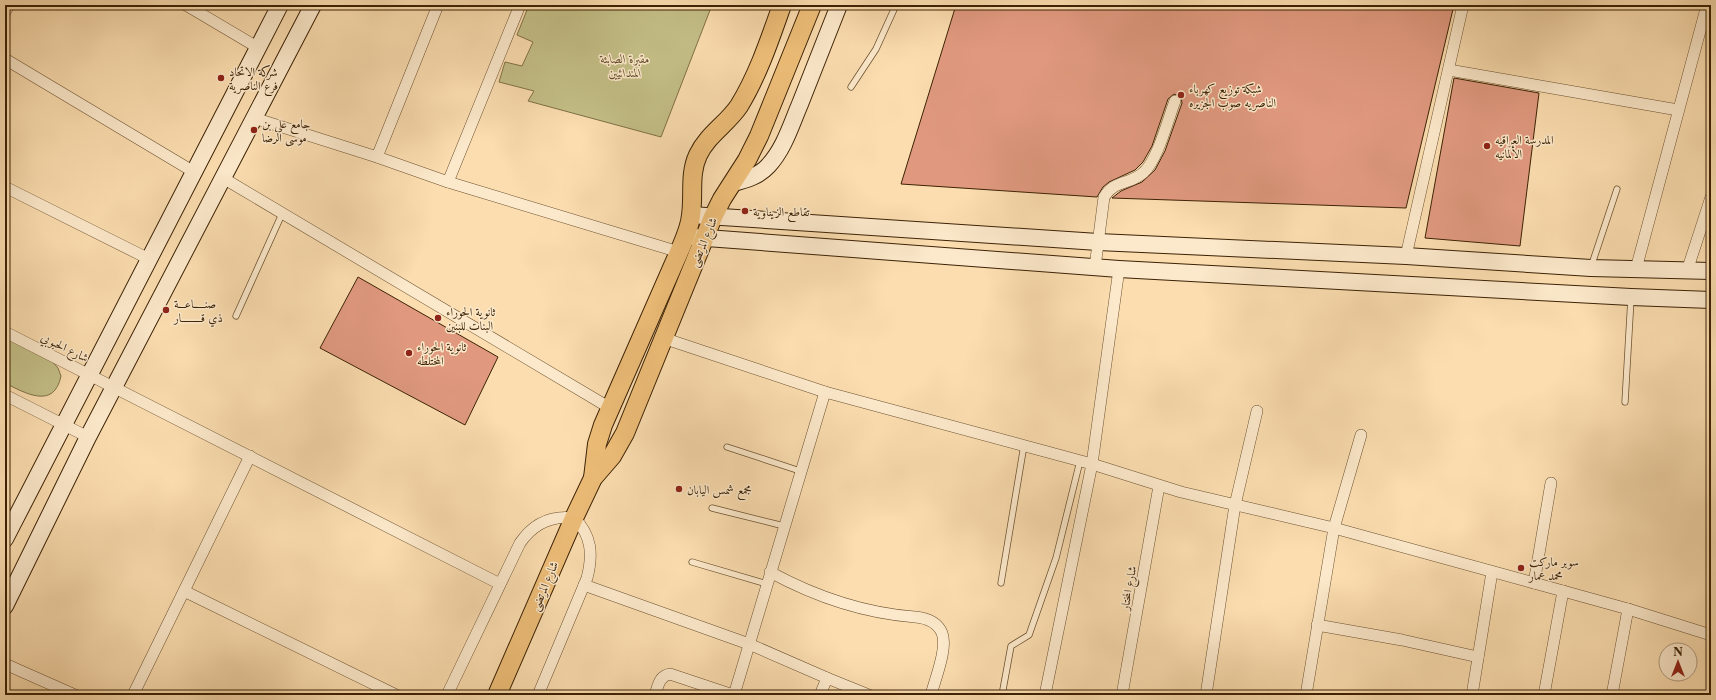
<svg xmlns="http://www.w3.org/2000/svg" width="1716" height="700" viewBox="0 0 1716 700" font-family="'Libre Caslon Text',Amiri,serif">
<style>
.green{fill:#c4bf87;stroke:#807046}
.building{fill:#e0997f;stroke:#3c2205}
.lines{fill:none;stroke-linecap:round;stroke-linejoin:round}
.lane-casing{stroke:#6c5130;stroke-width:7}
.street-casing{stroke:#6c5130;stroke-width:12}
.secondary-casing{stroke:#3c2205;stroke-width:18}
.primary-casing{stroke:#3c2205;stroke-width:20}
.lane{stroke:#fce9cb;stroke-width:5.5}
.street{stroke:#fce9cb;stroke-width:11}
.secondary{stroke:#fce9cb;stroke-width:16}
.primary{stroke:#eebe78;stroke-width:18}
.poi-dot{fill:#8f2418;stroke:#fce9cb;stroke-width:1.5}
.labels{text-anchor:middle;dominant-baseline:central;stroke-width:3;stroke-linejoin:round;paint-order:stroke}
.park-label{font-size:12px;font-style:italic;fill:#5e4926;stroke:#fce9cb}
.poi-label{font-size:12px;fill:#3c2205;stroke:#fce9cb;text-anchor:start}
.street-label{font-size:12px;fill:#3c2205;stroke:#fce9cb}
</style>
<rect width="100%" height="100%" fill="#fbddaf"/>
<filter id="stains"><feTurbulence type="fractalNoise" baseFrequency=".005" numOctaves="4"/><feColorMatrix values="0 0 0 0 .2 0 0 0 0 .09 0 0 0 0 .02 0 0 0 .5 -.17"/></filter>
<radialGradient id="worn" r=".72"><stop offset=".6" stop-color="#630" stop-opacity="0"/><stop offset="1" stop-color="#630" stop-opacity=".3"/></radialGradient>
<g class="green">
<path d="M529,5H712L661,137L528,101L534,91L499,82L505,62L522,66L533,42L517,35Z"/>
<path d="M5,338L51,360L58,368L61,376C54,410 25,393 5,383Z"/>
</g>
<g class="building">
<path d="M956,5H1454L1406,208L1112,198L1121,191L1142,182L1155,170L1165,151L1182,103L1181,97L1174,94L1168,99L1152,146L1143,162L1135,170L1109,182L1103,187L1097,197L901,184Z"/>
<path d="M1454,78L1539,93L1520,246L1425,238Z"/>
<path d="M358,277L498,357L465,425L320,348Z"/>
</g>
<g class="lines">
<g class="lane-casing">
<g id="lane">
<path d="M851,87L876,49L896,5"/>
<path d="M1591,267L1617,189"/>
<path d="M236,316L282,214"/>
<path d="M1625,402L1631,298"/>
<path d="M727,447L800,471"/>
<path d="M712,508L784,526"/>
<path d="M692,562L767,584"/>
<path d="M1001,583L1024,445"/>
<path d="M1002,695L1011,646L1029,635L1056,558L1080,461"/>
</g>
</g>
<g class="street-casing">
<g id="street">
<path d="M186,5L257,47"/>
<path d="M5,12L9,5"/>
<path d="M5,59L194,172"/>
<path d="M1449,70L1678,110"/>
<path d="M254,118L377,157L448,182L679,252"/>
<path d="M377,157L438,5"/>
<path d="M223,178L610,408"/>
<path d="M448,182L520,5"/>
<path d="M5,187L149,259"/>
<path d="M1406,256L1463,5"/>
<path d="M1095,267L1104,197C1115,179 1131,185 1144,172C1158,159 1168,119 1175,101"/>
<path d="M1636,269L1707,5"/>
<path d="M1687,271L1711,197"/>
<path d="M5,332L500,584"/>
<path d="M663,338L825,392L1092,464L1181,492L1334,528L1563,591L1628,609L1711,635"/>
<path d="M5,395L88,437"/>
<path d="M770,572C816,597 862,613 915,617C926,618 937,621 942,633C948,648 935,679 931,695"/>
<path d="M1534,583L1551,483"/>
<path d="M584,585L749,644L827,678L869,695"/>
<path d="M184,591L396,695"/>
<path d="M1317,625L1402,640L1478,657"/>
<path d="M5,664L75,695"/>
<path d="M133,695L250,456"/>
<path d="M447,695L520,543C533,524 550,515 574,518C592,535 593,555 587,578L538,695"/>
<path d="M655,695C658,686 659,676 670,674L733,695"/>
<path d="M734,695L825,392"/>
<path d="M820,695L827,678"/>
<path d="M1045,695L1092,464L1119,269"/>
<path d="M1122,695L1159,486"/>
<path d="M1206,695L1235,505L1257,411"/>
<path d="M1306,695L1334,528L1361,435"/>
<path d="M1472,695L1492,572"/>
<path d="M1544,695L1563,591"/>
<path d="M1612,695L1628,609"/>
</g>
</g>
<g class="secondary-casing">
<g id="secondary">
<path d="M733,183C746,180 759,176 768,166C784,149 791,125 800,104C813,71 826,38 839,5"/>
<path d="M691,215L1098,242L1406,256L1591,268L1711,271"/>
<path d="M693,237L1119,269L1631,297L1711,300"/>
<path d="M5,539L280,5"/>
<path d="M5,606L88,437L313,5"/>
</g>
</g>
<g class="primary-casing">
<g id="primary">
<path d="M593,478L597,444L603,425L679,252C684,240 690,228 691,215C694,194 689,174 698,155C708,134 727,124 739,106C758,75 770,39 782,5"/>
<path d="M497,695L574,518L593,478L612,456L625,433L713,217L722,199L747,160L759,136L812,5"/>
</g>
</g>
<use href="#lane" class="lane"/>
<use href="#street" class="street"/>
<use href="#secondary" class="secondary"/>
<use href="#primary" class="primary"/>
</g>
<g class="poi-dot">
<circle cx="221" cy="78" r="4"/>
<circle cx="1181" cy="95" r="4"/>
<circle cx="254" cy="130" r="4"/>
<circle cx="1487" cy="146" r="4"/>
<circle cx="745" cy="211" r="4"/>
<circle cx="166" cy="310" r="4"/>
<circle cx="438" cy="318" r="4"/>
<circle cx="409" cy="353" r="4"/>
<circle cx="679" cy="489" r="4"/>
<circle cx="1521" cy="568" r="4"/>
</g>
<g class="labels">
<g class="park-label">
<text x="625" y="58">مقبرة الصابئة<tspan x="625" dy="14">المندائيين</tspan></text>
</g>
<g class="poi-label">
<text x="229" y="71">شركة الاتحاد<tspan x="229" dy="14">فرع الناصرية</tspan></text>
<text x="1189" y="88">شبكة توزيع كهرباء<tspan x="1189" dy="14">الناصريه صوب الجزيره</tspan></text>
<text x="262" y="123">جامع علي بن<tspan x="262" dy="14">موسى الرضا</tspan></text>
<text x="1495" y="139">المدرسة العراقيه<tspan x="1495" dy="14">الألمانيه</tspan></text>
<text x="753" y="211">تقاطع الزيناوية</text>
<text x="174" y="303">صنـــــاعـــة<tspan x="174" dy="14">ذي قـــــــــار</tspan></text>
<text x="446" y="311">ثانوية الحوراء<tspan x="446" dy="14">البنات للبنين</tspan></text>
<text x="417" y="346">ثانوية الحوراء<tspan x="417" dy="14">المختلطه</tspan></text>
<text x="687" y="489">مجمع شمس اليابان</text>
<text x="1529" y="561">سوبر ماركت<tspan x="1529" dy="14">محمد عمار</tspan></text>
</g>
<g class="street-label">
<text transform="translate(703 242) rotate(-67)">شارع المرتضى</text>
<text transform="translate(65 347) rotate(26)">شارع الحبوبي</text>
<text transform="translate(544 586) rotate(-67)">شارع المرتضى</text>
<text transform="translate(1128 588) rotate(-80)">شارع المختار</text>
</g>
</g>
<rect width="1716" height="700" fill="none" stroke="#fbddaf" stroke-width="20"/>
<rect x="6" y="6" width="1704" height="688" fill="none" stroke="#3c2205" stroke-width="2"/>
<rect x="10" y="10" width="1696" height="680" fill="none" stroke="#3c2205"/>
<g transform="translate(1678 662)"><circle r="19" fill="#fce9cb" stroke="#af997c"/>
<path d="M0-3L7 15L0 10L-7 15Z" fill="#8f2418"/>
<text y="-6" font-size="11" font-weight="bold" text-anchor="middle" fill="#3c2205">N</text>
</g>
<rect width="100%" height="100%" filter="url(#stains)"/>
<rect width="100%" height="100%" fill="url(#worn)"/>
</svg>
